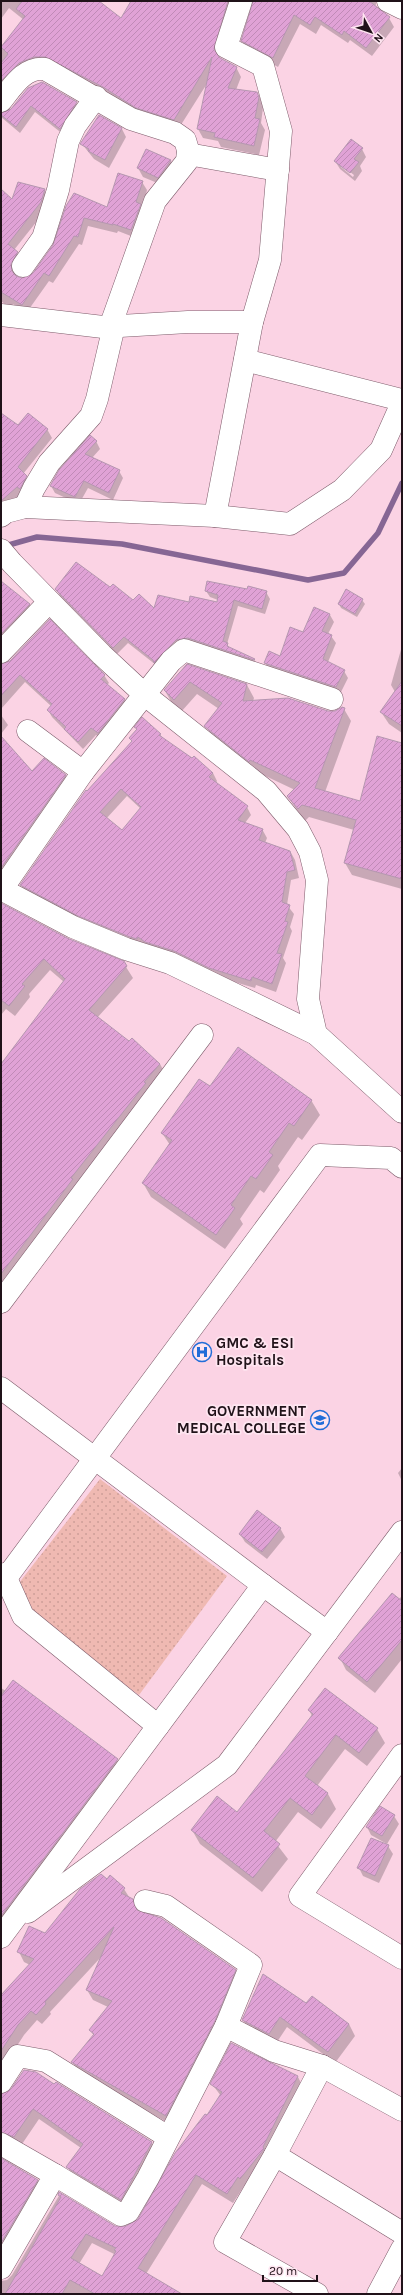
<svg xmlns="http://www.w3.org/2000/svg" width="403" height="2295" viewBox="0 0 403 2295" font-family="Karla,sans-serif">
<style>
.park{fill:url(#park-dots)}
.shadow{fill:#0003;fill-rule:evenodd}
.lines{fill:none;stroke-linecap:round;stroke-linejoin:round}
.stream{stroke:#866694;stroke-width:5.5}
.building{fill:url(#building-hatch);stroke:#b597b0;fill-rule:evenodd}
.minor-casing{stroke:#7d5b6a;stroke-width:23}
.minor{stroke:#fff;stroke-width:22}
.labels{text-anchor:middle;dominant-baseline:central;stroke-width:3.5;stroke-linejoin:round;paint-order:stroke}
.poi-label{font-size:15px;font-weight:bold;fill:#201219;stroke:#fee5f0;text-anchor:start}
</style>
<defs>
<pattern id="park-dots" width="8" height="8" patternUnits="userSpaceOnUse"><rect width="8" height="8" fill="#efb9b2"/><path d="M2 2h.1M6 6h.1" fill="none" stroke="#cd9e98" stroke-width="1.8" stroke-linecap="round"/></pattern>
<pattern id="building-hatch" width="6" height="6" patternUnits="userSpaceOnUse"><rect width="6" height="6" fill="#e0a2d6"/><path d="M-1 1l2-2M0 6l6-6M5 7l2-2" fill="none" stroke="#c08ab7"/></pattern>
</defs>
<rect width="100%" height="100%" fill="#fbd3e4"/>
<path class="park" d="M100,1479L227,1576L139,1695L8,1597Z"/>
<g class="shadow">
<path d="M1,1H98L121,19L132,1H238L219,58L236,67L241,77L236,90L257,93L262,102L263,108L261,123L265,130L259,155L221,147L218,141L203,138L198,129L208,82L179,128L142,117L51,65L1,97V49L24,20L9,8L1,19Z"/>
<path d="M254,1H377L375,7L389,18L394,27L372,56L350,40L348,43L321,25L316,34L300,24L278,67L248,50L242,41Z"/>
<path d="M42,83L76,103L80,110L64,135L35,112L20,133L1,117V114L11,110L25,93L36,84Z"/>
<path d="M99,116L122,129L126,137L109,168L94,159L82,144Z"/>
<path d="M362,149L366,157L360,166L362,171L355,181L340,169L335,161ZM341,165L354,175L353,177L341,167Z"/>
<path d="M146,150L171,161L175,169L162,185L143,177L138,168Z"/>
<path d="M142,182L147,190L136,238L118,231L117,233L88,226L82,245L79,244L53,283L49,281L27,312L13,304L10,308L1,301V190L13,201L44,190L49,199L45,211L14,250L22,261L15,274L21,279L34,274L54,246L67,207L107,209Z"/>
<path d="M1,414L18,427L47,429L52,438L23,474L31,485L24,497L1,512Z"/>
<path d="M96,441L100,449L92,458L119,471L123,478L113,500L88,488L79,504L55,493L51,486Z"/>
<path d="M1,588L29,604L34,612L1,646Z"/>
<path d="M111,589L133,602L155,610L190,603H218V600L210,597L206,591L266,592L270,599L265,614L238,606L227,644L230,649L254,659L258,666L186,644L156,665L128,643L117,654L60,596L57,590Z"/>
<path d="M347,591L362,600L365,604L357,617L341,608L339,604Z"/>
<path d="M315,608L330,615L334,622L328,634L331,636L336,643L328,662L344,671L348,678L340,694L269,670L265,663L280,657L303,633Z"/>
<path d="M402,646V733L389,724L381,712L395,692L391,685Z"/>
<path d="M1,664L104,675L109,683L107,685L124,699L129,707L103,740L96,735L83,749L52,717L48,710L51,706L25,682L1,709Z"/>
<path d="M187,665L247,685L254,698L253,701L328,712H335L344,709L351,721L325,792L361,802L402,744V889L352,875L345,863L354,830L309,817L305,821L288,797L295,790L257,772L213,739L206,726L219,709L197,694L181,712L172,703L165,691Z"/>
<path d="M1,715L8,725L1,734Z"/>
<path d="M136,727L160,734L163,739L213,773L217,781L216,783L247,807L251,815L245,823L262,829L267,838L265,843L290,851L295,860L299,878L291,880L287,905L294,914L290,927L292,931L283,958L286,963L276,992L256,985L255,988L214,976L141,947L26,893L21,885L88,792L132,742L130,738L137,730ZM127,796L141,809L122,832L106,819Z"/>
<path d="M1,738L32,773L65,775L70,783L1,882Z"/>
<path d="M1,904L67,939L126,967L133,978L97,1018L160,1064L166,1075L1,1299V1064L64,982L50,970L29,994L30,997L15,1016L6,1009L1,1015Z"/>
<path d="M210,1088L311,1100L320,1115L302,1140L298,1137L278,1166L280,1170L264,1193L260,1190L240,1219L243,1224L225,1249L151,1197L143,1183L170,1145L162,1133Z"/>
<path d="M402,1468V1481L398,1473Z"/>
<path d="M280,1528L285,1537L267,1559L245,1542L240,1534Z"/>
<path d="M402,1596V1659L375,1693L346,1670L340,1658Z"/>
<path d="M1,1688L117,1760L127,1778L1,1948Z"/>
<path d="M309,1710L377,1729L385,1743L367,1766L345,1749L317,1786L328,1794L336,1809L321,1829L298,1812L275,1842L288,1859L262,1892L200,1844L192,1830L237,1813L312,1716Z"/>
<path d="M394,1816L399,1824L387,1844L371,1835L367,1827Z"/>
<path d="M388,1846L393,1854L379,1883L363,1876L359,1868Z"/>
<path d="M107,1880L124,1889L138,1911L235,1970L241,1980L172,2125L78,2072L73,2062L94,2036L90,2030L108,2007L93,2000L87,1990L102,1956L50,2012L51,2014L42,2024L37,2020L24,2035L4,2066L1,2078V1996L30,1965L24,1962L19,1952L46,1934Z"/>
<path d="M312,1997L349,2024L355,2036L335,2063L287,2027L275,2045L249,2031L243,2020L306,2005Z"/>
<path d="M232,2044L298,2077L303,2087L246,2188L244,2186L233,2203L202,2184L146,2274L180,2294H1V2281L7,2280L12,2275L60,2194L115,2227L126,2228L139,2219L221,2096L212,2084ZM92,2243L116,2255L102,2278L79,2264Z"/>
<path d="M56,2083L152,2143L157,2153L126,2209L73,2177L68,2167L81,2148L39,2119L20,2147L1,2140V2095L54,2085Z"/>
<path d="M1,2160L37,2180L43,2190L1,2263Z"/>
</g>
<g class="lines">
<path class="stream" d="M5,546L37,537L122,544L308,580L344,573L378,533L402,483"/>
</g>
<g class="building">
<path d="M22,1H99L121,18L131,1H228L214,49L220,58L237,67L228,88L257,92L259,97L255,118L260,119L254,146L214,137L215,133L197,129L212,57L174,120L136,108L103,87L45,57H34L19,63L1,81V63L8,54L1,47L25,16L16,9Z"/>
<path d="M253,1H369L390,17L366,48L344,31L342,35L315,17L310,25L294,15L273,58L241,41Z"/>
<path d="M42,82L77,102L60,129L31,106L16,127L1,115V113L11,109L28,88Z"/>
<path d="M99,115L122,128L105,160L88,151L89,149L80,144Z"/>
<path d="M351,139L363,148L354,159L359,162L350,173L334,161Z"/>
<path d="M146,149L171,160L158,178L137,168Z"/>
<path d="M118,173L143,181L136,202L141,204L131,230L113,224V225L84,218L78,237L74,236L49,276L44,273L22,305L1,292V189L12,199L18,182L45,189L41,202L8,244L18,252L11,264L12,271L16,276L22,278L33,273L53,245L66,206L74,193L107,207Z"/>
<path d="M1,413L18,425L28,413L48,429L18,467L27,476L20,489L17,487L1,501Z"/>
<path d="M90,435L97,441L85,454L120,470L109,493L84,481L75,497L50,486L59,470Z"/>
<path d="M76,562L110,587L113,584L133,600L139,594L154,608L158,595L189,602L190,596L217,602L218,595L205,591L207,581L247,589L248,586L267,591L262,609L234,600L223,641L228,643L227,646L255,659L254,660L188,638L176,640L154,663L153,660L124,637L113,648L55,589Z"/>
<path d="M1,581L30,604L1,634Z"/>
<path d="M346,589L363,599L355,614L338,604Z"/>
<path d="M314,607L330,614L322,631L332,635L323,659L345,670L336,687L264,663L269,651L280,656L290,627L303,632Z"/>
<path d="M50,619L105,675L101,679L125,699L98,733L91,728L78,742L64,729L66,727L47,710L52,704L20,675L1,696V664L10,661Z"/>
<path d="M187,664L247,684L243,701L288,698L328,711H335L342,707L345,708L315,788L360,801L377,736L402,743V879L344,863L356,820L302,805L298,809L287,796L300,783L250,760L249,762L204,726L222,703L190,682L174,700L164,690Z"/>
<path d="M402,681V726L380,712Z"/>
<path d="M142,717L161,734L159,735L192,758L194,756L213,773L209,777L248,806L238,820L263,829L259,840L290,851L295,870L287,872L282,902L290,905L285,921L288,922L277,953L282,954L272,984L252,977L251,981L209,968L174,951L145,942L138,937L137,939L130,937L78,916L20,885L86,790L87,791L132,741L129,738L137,729L134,727ZM121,789L141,807L122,830L100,812Z"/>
<path d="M1,736L32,771L44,758L66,775L1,868Z"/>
<path d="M1,903L67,938L124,961L127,966L89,1010L129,1041L132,1038L160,1064L144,1082L146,1083L71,1178L73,1179L1,1274V1064L65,979L44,959L22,984L25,986L9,1006L1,1000Z"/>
<path d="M238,1047L312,1100L294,1126L289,1123L269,1152L273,1155L256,1179L251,1176L231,1205L235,1208L216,1235L142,1183L172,1140L161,1133L199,1079L210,1086Z"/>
<path d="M257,1510L281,1528L262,1552L239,1534Z"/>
<path d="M392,1593L402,1601V1640L367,1682L338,1658Z"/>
<path d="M13,1680L118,1759L1,1916V1696Z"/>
<path d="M325,1688L378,1728L359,1753L336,1735L305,1776L328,1793L312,1815L290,1798L264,1831L280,1844L253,1878L191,1830L217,1796L237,1812L313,1714L308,1710Z"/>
<path d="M380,1806L395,1815L382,1836L366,1827Z"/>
<path d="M371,1838L389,1845L375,1876L357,1868Z"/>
<path d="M101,1874L107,1879L110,1875L125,1888L121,1893L133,1899L137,1910L161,1918L236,1970L215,2021L166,2116L71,2062L94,2034L89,2030L112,2001L86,1990L114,1927L45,2002L46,2004L36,2015L31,2011L18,2025L1,2051V1995L34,1959L17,1952L29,1926L45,1933L80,1889Z"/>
<path d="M263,1974L306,2003L312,1996L349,2024L328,2052L280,2017L269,2034L242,2020Z"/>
<path d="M231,2043L298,2076L263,2147L264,2149L240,2179L238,2177L227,2194L196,2175L138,2268L182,2294H95L70,2280L62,2294H5L61,2197L58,2195L59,2192L115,2226H126L138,2219L175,2153L205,2114L207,2115L222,2092L210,2084ZM86,2234L116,2248L114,2250L116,2251L102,2276L71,2258Z"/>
<path d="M24,2070L36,2072L54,2084L56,2082L152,2142L121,2200L66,2167L83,2144L36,2111L33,2109L14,2137L1,2132V2094L11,2089Z"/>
<path d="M1,2158L38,2180L1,2243Z"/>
</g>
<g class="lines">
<g class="minor-casing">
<g id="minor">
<path d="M388,1L402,8"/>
<path d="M1,101C13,86 24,67 45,69L131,119L175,133L185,140L188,150L187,161L155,201L110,327"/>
<path d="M188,154L278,170"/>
<path d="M23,266L43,238L58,190L68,141L75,126L96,97"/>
<path d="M1,315L103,327L188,322H252"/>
<path d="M245,360L402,400"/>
<path d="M25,507L34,488L49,463L91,416L97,399L114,326"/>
<path d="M1,516L6,512L25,507L215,516L290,524L342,490L381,450L402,403"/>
<path d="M215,516L252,322L270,260L281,131L263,66L226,47L241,1"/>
<path d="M1,550L12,563L102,655L145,695L266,791L298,829L310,852L317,880L308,999L316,1034L402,1112"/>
<path d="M1,652L49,602"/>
<path d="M28,731L83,772"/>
<path d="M1,889L73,927L126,949L170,963L316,1034"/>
<path d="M2,889L83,772L171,661L184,650L332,699"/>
<path d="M1,1302L202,1035"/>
<path d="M1,1388L263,1585L1,1937"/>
<path d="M1,1574L6,1578L320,1155L391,1158L402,1167"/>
<path d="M6,1578L23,1616L158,1726"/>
<path d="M263,1585L327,1632"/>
<path d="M402,1755L300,1896L402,1958"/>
<path d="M28,1912L227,1765L402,1532"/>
<path d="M226,2026L274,2051L322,2066L402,2110"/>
<path d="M1,2082L18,2056L46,2061L168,2137"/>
<path d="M1,2144L55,2175L1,2268"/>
<path d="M275,2155L402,2233"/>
<path d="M55,2175L121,2215L128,2212L148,2178L226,2026L251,1965L166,1906L145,1901"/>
<path d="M317,2294L225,2242L275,2155L322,2066"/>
<path d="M378,2294L402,2249"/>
</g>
</g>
<use href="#minor" class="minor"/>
</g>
<defs>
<g id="hospital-ring" transform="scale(1)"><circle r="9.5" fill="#fee5f0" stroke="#216dd8" stroke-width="1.5"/><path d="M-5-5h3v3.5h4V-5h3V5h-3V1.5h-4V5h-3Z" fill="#216dd8"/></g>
<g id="university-ring" transform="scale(1)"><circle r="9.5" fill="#fee5f0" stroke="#216dd8" stroke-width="1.5"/><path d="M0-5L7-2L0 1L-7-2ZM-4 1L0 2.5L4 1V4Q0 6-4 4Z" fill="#216dd8"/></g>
</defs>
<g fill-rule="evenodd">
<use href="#hospital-ring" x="202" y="1352"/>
<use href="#university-ring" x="320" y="1420"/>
</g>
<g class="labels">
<g class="poi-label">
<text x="216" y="1343">GMC &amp; ESI<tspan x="216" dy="17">Hospitals</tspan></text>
<text x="306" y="1411" text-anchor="end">GOVERNMENT<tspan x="306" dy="17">MEDICAL COLLEGE</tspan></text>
</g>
</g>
<rect width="403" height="2295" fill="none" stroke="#201219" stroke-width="4"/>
<g transform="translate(371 32) rotate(130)" stroke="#fee5f0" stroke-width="3" paint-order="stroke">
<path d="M0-3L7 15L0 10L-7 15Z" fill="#201219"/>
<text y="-6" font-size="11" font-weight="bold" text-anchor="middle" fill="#201219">N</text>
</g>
<path d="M263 2275v6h54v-6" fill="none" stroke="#201219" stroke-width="2"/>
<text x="269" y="2275" font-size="12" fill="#201219" stroke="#fee5f0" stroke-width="3" paint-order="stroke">20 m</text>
</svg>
